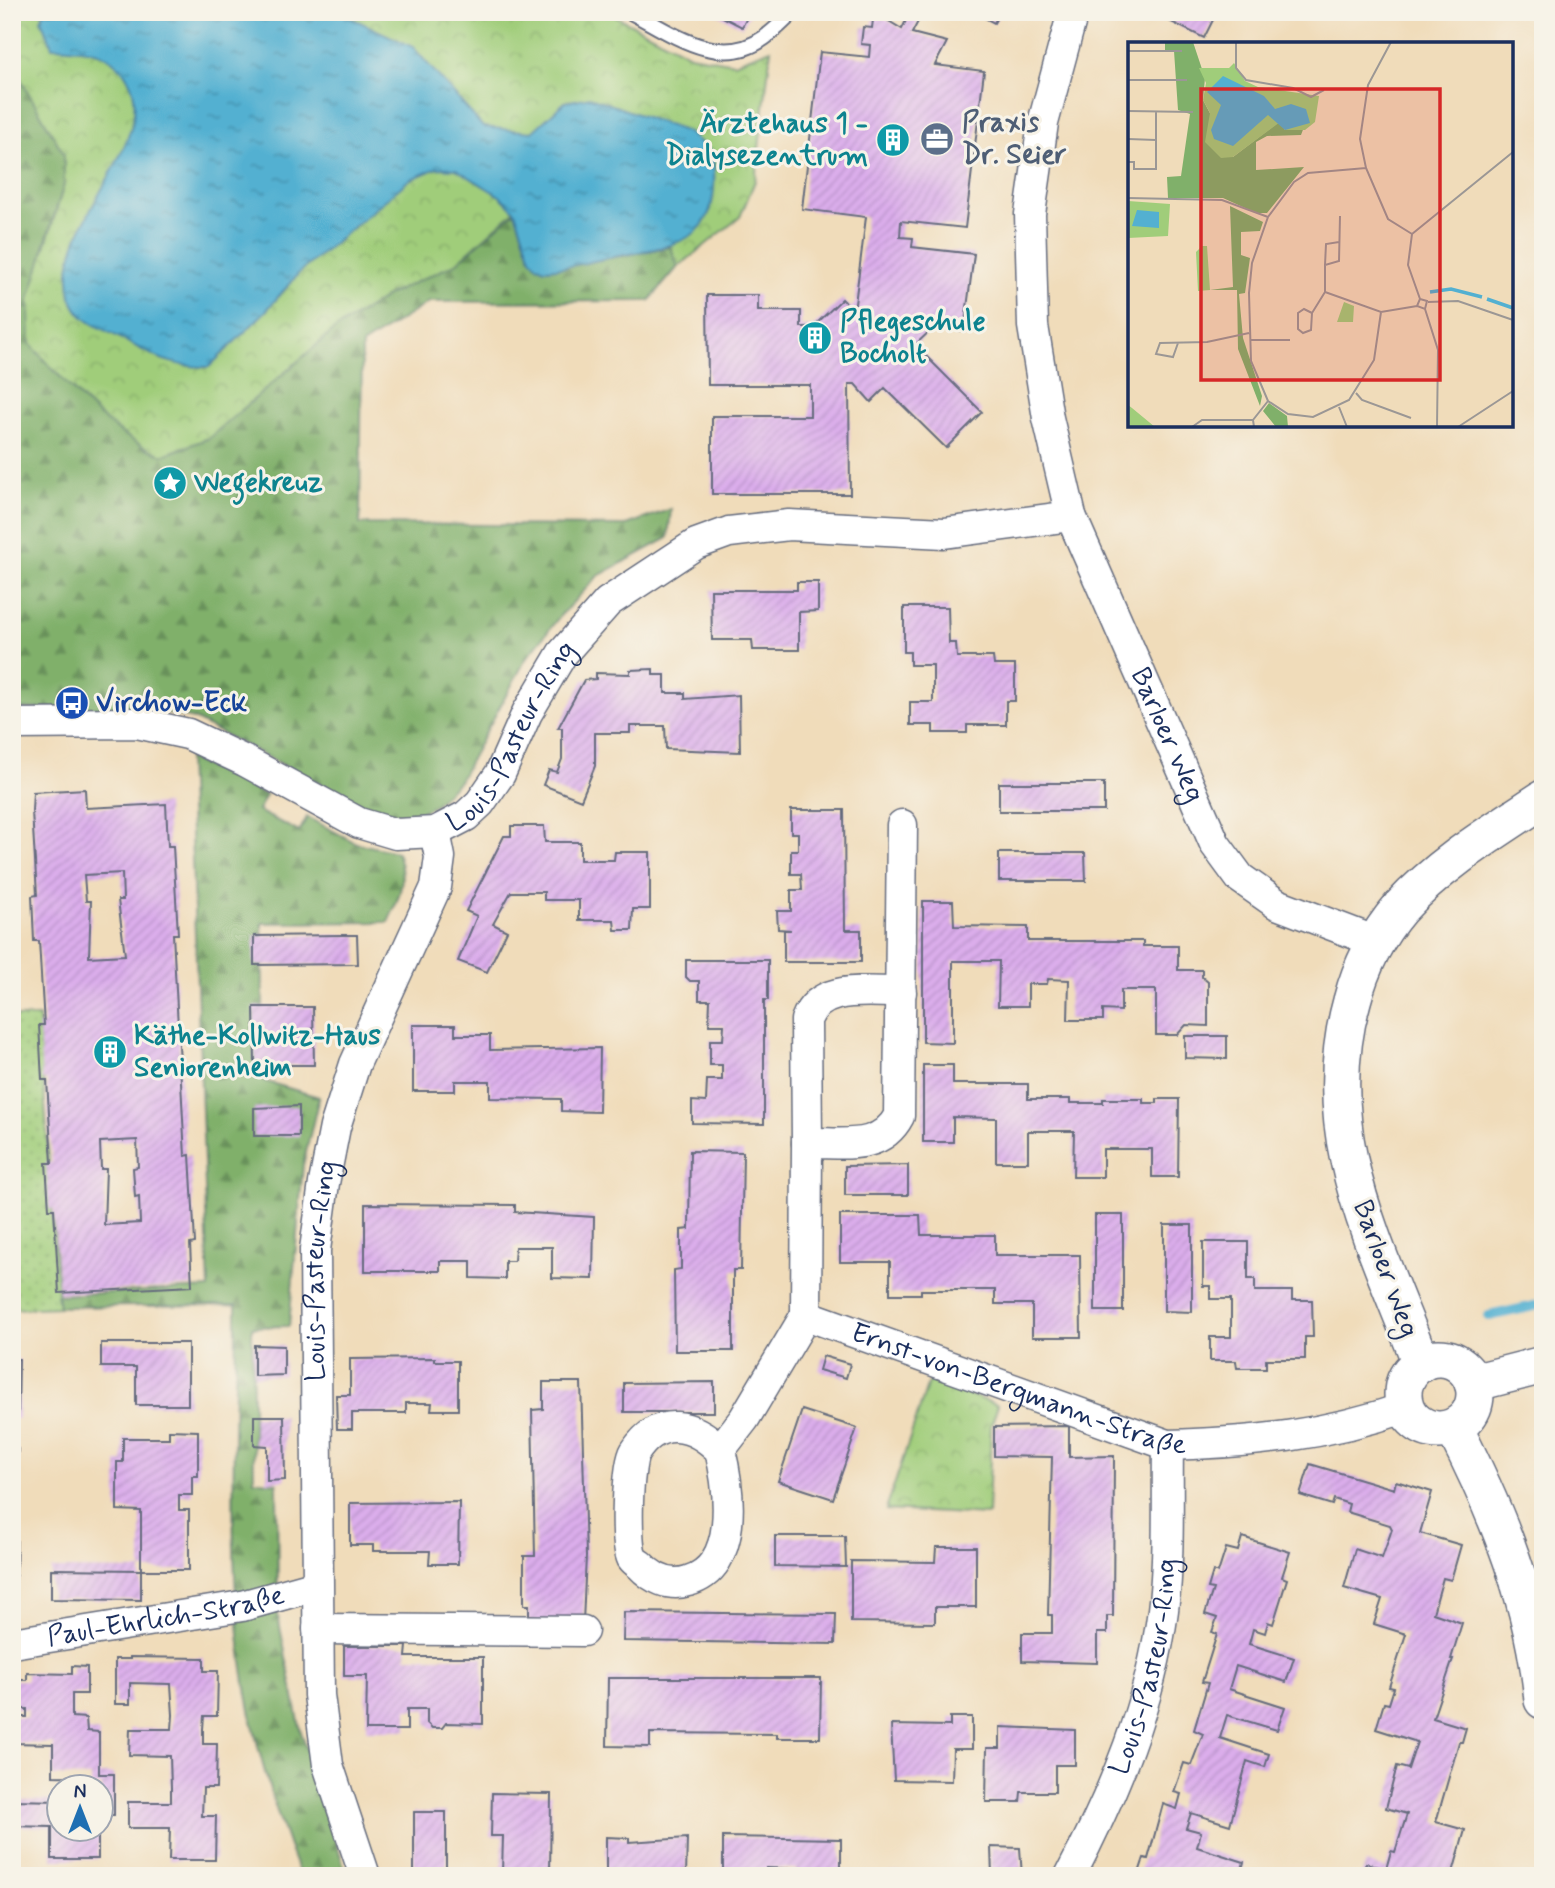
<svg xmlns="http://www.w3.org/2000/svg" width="1555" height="1888" viewBox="0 0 1555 1888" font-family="Mynerve,sans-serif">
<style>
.grass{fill:url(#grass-dots);stroke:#5e7e6c;stroke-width:2}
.forest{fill:url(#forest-firs);stroke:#4e7064;stroke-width:2}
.park{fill:url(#park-crowns);stroke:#5e7e6c;stroke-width:2}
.water{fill:url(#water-ripples);stroke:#377098;stroke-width:2}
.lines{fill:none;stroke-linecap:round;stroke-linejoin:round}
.stream{stroke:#53b0d1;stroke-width:10}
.building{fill:url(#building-hatch);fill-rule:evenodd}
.service-casing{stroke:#666c7e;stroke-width:18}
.minor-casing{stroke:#666c7e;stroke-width:33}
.tertiary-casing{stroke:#666c7e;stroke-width:40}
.service{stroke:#fff;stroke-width:14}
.minor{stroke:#fff;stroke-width:30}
.tertiary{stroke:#fff;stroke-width:37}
.labels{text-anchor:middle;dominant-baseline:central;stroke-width:6;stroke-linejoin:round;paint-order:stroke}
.service-label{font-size:28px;font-weight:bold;fill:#4e5e75;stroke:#f7f3e8;text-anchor:start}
.culture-label{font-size:28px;font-weight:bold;fill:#0d838f;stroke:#f7f3e8;text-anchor:start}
.transit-label{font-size:28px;font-weight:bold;fill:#164399;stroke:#f7f3e8;text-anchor:start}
.street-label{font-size:28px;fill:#1b2f5e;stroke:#f7f3e8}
.inset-river{fill:none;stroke:#53b0d1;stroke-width:3.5}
.inset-road{fill:none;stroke:#9b9795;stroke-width:2}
.view{fill:#d62828;fill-opacity:0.15;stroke:#d62828;stroke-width:3.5}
.inset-edge{fill:none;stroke:#1b2f5e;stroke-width:3.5}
</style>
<defs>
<pattern id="grass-dots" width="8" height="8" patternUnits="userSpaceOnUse" patternTransform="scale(1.75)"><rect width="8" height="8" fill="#a0cd7a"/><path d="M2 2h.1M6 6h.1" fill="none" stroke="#89b06c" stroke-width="1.8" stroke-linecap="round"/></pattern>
<pattern id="forest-firs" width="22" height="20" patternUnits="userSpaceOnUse" patternTransform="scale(1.75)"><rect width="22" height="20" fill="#80b06a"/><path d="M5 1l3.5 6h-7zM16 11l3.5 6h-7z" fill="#68905a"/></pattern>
<pattern id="park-crowns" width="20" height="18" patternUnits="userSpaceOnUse" patternTransform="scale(1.75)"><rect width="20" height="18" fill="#a0cd7a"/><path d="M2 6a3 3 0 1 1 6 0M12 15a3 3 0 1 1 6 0" fill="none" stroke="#89b06c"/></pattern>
<pattern id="water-ripples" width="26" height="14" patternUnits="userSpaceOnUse" patternTransform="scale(1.75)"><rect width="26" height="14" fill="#53b0d1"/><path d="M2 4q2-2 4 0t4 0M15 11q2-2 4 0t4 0" fill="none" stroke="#4490ad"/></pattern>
<pattern id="building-hatch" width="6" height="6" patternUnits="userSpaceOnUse" patternTransform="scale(1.75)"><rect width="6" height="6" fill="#dbadeb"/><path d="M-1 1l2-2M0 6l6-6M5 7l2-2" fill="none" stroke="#bb95cc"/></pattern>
</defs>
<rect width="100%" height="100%" fill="#f7f3e8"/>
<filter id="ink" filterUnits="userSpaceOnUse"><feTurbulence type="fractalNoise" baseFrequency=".0143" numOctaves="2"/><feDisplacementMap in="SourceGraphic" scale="14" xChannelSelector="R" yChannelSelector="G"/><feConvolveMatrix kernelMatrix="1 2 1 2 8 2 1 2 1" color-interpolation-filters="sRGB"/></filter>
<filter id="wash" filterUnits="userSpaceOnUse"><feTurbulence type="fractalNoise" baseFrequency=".00686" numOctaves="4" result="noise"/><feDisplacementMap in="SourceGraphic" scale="28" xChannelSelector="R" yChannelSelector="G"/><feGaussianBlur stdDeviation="1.57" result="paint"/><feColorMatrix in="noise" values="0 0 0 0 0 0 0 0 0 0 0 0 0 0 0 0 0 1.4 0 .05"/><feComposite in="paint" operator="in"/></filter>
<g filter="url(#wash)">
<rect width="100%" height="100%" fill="#f0dcba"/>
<path class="grass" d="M12,1017H39L59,1307L12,1309Z"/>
<g class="forest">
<path d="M12,12H15L16,71L64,154V185L44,247L30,344C69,386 109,435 163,455L209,438L334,330L390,294L455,264L515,211L531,258L545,269L671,247L678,267L649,301L429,302L362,345L360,524L624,526L671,509L668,538L598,576L560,616L526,659L459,781L433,806L403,820L363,806L194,719L144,708L12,709Z"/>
<path d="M188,758L266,795L258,811L299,832L307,817L356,843L397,852C407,879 400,897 388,922L262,923L264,1081L319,1097L303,1165L289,1326L252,1327L254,1480L277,1483L278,1617L301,1732L347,1876H300C276,1814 255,1748 245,1682C226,1561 236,1428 236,1305L59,1307L57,1295L209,1288Z"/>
</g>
<g class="park">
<path d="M608,12L690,55L734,63L771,49L755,181L740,217L678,267L671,247L545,269C526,262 524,229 514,211L455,264L390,294L334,330L209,438L163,455C109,435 69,386 30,344L29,300L64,185V154L16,71L15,12Z"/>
<path d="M929,1380L998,1405L991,1426L988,1515L886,1510Z"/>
</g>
<path class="water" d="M44,12H339L413,47L483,127L532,132L565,102L590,97L687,132L713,153C721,237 693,243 619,256C595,260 570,268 545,269L537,266L531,258L515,211L501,197L456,169L437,168L409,180L299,273L266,311L209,367C171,368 152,355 120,338C99,326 82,324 72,300C69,294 70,286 69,279C65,215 162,134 127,77C111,49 81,48 52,47L41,20Z"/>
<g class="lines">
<path class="stream" d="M1489,1316L1543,1304"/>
</g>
<g id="blocks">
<g class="building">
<path d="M713,12H750L742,27Z"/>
<path d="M874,12L902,29L910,12H923L912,33L947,42L935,65L984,71L965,228L901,221L900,237L913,238L912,247L974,254L964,331L934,327L915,345L982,412L946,448L885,388L871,402L855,384H849L850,494H712V416H810V385H708L707,295H758V311H801V327H813L842,299L851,308L855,304L866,217L802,209L820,52L869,57L870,45L861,44L863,27L872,28Z"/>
<path d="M974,12H1000L994,23Z"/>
<path d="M1161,12H1217L1204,38L1159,16Z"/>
<path d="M797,582H818V611L799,612V650H753L752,640H712L711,590H797Z"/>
<path d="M904,607H948L949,643H956L957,657H993L994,665H1015V701H1006V725H967V733H933V725H910V702H933V665H910V652H904Z"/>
<path d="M653,669V675H665V693H685V699L739,695L740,752L666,749L665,726H630V733H595V766L581,800L543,785L549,770L557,772L562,759V728H558L584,680L596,679V673L630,674V670Z"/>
<rect x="999" y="783" width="105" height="28"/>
<path d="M85,789L86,808L166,804L168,846H173L178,934H173L185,1156L190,1155L195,1243L190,1244L192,1286L59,1293L54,1209H49L46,1163H52L47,1080H42L39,1025H44L39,941H34L32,896L37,895L32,811L33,792ZM122,873L123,900H118L125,955L89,957L91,901H86L84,875ZM137,1140L138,1167L133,1168L135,1197L139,1196L140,1223L104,1225L106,1169H101L100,1142Z"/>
<path d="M791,810H844L845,930H861V962H784V930H791L778,929L777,911H791V890H802L801,874H791V850H798V833H791Z"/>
<path d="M511,826H544L545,842H580V860H614L615,852H650V909H633L632,930H615L614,920H579V900H544V892H511L493,924L507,931L487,972L458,961L477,916L466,911L504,836H511Z"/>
<path d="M999,853H1085L1086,881H999Z"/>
<path d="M923,901H953L954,926L1028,927V941H1143V946H1178V970H1202V977L1208,982V1026L1186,1025L1177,1035H1156V990H1121V1011L1103,1010V1020H1068L1069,980L1048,979L1047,984H1028V1006H998L999,961H953V1043L923,1042Z"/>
<path d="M343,935H357L358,964L254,965V936Z"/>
<path d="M686,960H768V1000H764V1124L692,1123V1101L706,1102L707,1080H722V1065H710V1040H723L724,1025H709L710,1000H699V981H690L686,977Z"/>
<path d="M254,1007H313L314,1065H255Z"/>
<path d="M413,1025H455V1035H490V1050L600,1048L599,1112L561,1111V1099L490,1098V1081H455V1091H413Z"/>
<path d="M1185,1036H1227V1059L1185,1058Z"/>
<path d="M923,1065H953V1084H1028V1099H1070V1103H1103V1099H1143V1103H1157V1099H1179L1178,1177H1152V1149H1103V1177H1073L1074,1131H1028V1162H996V1118L953,1117V1142H923Z"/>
<path d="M299,1106V1136H254V1108Z"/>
<path d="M690,1151L743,1152L741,1270H733V1351H675L674,1270L681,1269V1230L689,1229Z"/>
<path d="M908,1165V1195H845V1166Z"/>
<path d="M365,1204L515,1205V1212L594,1217L593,1279L552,1278V1247H515L514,1261H505V1279L471,1278V1261H440V1271H365Z"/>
<path d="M840,1215H920L921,1235H995V1255H1080L1081,1337H1032V1304H995V1290H921V1294H890V1262H840Z"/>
<rect x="1095" y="1215" width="28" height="96"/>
<path d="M1164,1225H1192V1312L1164,1311Z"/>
<path d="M1203,1242H1248V1279H1255V1291H1292V1300H1312L1313,1337H1305V1359H1266V1368H1237L1236,1361H1210V1337H1231V1299H1210V1286H1203Z"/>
<path d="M101,1343H188V1405H136V1367H101Z"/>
<path d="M254,1345L284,1346V1375L254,1376Z"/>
<path d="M823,1356L850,1364L846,1378L819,1370Z"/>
<path d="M435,1358V1361H458V1410H431L432,1403H406V1413H352V1429H337L336,1395H350V1359Z"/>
<path d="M12,1359H19L18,1419H12Z"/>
<path d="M543,1382H581L586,1556L583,1622H529V1605H524V1556H535L532,1410L543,1409Z"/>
<path d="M714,1382V1412H624V1383Z"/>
<path d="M802,1410L857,1428L833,1499L778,1481Z"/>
<path d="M254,1416H284L285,1480L267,1481V1446L254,1445Z"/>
<path d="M1069,1426V1457L1114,1456L1113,1616H1107V1633H1097V1663L1022,1661V1633H1052V1615H1048L1052,1457L994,1456V1427Z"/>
<path d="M169,1430L198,1431V1476H192V1495H179V1510H189V1570H141V1511L117,1510V1462H123V1438H169Z"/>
<path d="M12,1449H18L17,1493H12Z"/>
<path d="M1310,1464L1394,1489L1396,1481L1432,1492L1420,1533L1461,1545L1451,1580L1443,1578L1433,1613L1462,1623L1451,1659H1453L1433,1718L1466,1728L1462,1742H1459L1436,1822L1465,1830L1452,1876H1361L1366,1863L1386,1869L1391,1851L1395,1852L1407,1814L1386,1808L1397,1766L1408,1769L1417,1742L1376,1729L1384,1703L1389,1704L1394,1688L1389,1687L1406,1634L1374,1624L1382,1599L1344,1588L1355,1549L1382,1558L1392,1529L1390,1525L1347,1512L1349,1504L1334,1499L1332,1505L1300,1495Z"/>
<path d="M459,1502L458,1564H429L430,1551H373V1545H350V1503Z"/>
<path d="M12,1525H17L16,1584H12Z"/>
<path d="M775,1536H845L846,1567L775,1566Z"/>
<path d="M1242,1537L1290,1552L1282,1577L1287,1579L1273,1624L1268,1622L1265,1633L1253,1629L1249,1644L1294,1658L1286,1682L1236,1666L1229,1689L1285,1707L1277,1730L1227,1715L1220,1738L1269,1754L1265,1767L1247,1761L1230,1825L1191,1813L1186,1828L1201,1832L1197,1847L1244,1862L1240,1876H1138L1144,1858L1148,1859L1163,1804L1177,1809L1181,1794L1174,1792L1184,1763L1191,1765L1203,1734L1194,1730L1208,1683L1202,1682L1217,1634L1212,1632L1217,1618L1205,1614L1213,1589L1208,1588L1213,1571L1218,1573L1226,1548L1238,1551Z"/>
<path d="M936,1547H976V1607H935V1623L851,1622V1561L935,1562Z"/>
<path d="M51,1569L141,1570V1600L51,1599Z"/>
<path d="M624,1612L836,1614L835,1644L623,1641Z"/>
<path d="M344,1646H407L406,1657H483V1724L446,1723L442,1728H432L427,1723V1709H407V1730H366L367,1676H344Z"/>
<path d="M130,1657L204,1658V1671H218L217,1716H204L203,1729V1744H217L216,1788H203L202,1816H216L215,1860H169L170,1828H128V1802H171V1788L170,1756L129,1755L130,1729H172L173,1715L171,1684L130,1683V1704H115V1659H130Z"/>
<path d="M72,1666L87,1667V1694H72V1717L86,1718L87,1731L99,1732V1774H114V1815H102V1786H91V1777L53,1776V1744L12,1743V1717H27V1709H12V1680H27V1673L72,1674Z"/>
<path d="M608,1678H821L820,1738H777V1734L650,1733V1747L607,1746Z"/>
<path d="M950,1717H972V1749H953L952,1781L894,1780L891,1725L950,1726Z"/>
<path d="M1000,1727L1075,1730V1765H1055V1792H1021L1020,1802H986L987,1748H1000Z"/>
<path d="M492,1793L551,1794L550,1874L502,1873L503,1836H491Z"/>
<path d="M12,1800L60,1801V1829H98V1859H52V1827L12,1826Z"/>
<rect x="414" y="1812" width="32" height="64"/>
<path d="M606,1837L629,1838V1842L687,1838L686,1876H606Z"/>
<path d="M723,1837L841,1839V1876H796V1869L766,1868V1876H723Z"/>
<path d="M991,1847L1020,1848L1022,1876H992Z"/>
<rect x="891" y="1872" width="65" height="4"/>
</g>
</g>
</g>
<g filter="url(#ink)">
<use href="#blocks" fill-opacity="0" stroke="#666c7e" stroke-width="2"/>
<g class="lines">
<g class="service-casing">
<path id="service" d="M631,12C671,33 720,70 764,38C774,31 784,21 793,12"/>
</g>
<g class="minor-casing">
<g id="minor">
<path id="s1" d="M1073,12L1043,123L1030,214L1033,326L1048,418L1071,516L1215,844L1240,878L1277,904L1374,941"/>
<path id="s2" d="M12,724L137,723L188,734L245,761L359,823L396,834L435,832L466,816L480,803L500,774L527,713L562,654L608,602L696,544L729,532L789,525L944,533L1071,516"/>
<path id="s3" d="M902,825L899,1116C880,1152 842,1142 807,1143L806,1315L1168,1445C1250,1443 1327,1435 1404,1408"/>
<path d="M807,1143L806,1020C820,983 868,993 901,992"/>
<path d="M720,1450C694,1424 659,1414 635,1452C627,1465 625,1544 632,1558C634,1561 637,1563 640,1565C652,1578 669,1587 688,1581C739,1567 730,1491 720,1450L744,1419L806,1315"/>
<path d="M318,1629L583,1631"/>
<path id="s4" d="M12,1643L242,1606L317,1585"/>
<path id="s5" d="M365,1876L328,1765L319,1695L315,1250L324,1183L335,1127L355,1064L436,887L440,857L435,832"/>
<path id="s6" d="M1070,1876C1114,1792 1151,1704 1163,1610C1170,1556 1167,1499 1168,1445"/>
</g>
</g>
<g class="tertiary-casing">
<g id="tertiary">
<circle cx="1439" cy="1394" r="36"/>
<path d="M1421,1363C1375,1243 1315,1132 1352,1001C1361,966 1376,936 1400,908C1440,864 1493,832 1543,799"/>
<path d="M1473,1383L1543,1365"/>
<path d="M1454,1428C1498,1514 1534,1602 1543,1700"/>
</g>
</g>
<use href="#service" class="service"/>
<use href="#minor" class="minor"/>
<use href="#tertiary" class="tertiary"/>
</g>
</g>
<defs>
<g id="office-disc" transform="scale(1.75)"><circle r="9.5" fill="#5c6f8a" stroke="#f7f3e8"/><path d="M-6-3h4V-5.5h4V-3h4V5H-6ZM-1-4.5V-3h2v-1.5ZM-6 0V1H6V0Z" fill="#fff"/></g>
<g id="building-disc" transform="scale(1.75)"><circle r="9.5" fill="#0f9aa8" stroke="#f7f3e8"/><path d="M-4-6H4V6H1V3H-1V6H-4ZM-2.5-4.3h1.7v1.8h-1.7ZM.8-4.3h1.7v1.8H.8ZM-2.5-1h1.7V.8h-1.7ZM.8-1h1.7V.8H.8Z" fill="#fff"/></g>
<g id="sight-disc" transform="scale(1.75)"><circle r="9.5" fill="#0f9aa8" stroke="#f7f3e8"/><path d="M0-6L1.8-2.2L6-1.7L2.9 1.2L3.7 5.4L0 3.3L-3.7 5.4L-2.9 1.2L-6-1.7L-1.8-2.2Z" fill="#fff"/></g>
<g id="bus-disc" transform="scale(1.75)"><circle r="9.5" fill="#1a4fb4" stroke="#f7f3e8"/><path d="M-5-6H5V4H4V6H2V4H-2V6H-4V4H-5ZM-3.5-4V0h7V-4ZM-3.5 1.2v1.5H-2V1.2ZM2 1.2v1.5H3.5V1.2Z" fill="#fff"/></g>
</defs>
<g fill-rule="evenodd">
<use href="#office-disc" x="937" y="139"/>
<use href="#building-disc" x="893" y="140"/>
<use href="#building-disc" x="815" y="338"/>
<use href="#sight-disc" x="170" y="483"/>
<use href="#bus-disc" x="72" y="703"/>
<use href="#building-disc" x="110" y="1052"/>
</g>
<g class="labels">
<g class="service-label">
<text x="962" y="123">Praxis<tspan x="962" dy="32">Dr. Seier</tspan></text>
</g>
<g class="culture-label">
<text x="868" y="124" text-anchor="end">Ärztehaus 1 -<tspan x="868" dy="32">Dialysezentrum</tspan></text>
<text x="840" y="322">Pflegeschule<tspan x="840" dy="32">Bocholt</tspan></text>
<text x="194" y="483">Wegekreuz</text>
<text x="134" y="1036">Käthe-Kollwitz-Haus<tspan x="134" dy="32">Seniorenheim</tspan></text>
</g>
<g class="transit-label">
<text x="96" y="703">Virchow-Eck</text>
</g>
<g class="street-label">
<text stroke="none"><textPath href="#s2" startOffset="574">Louis-Pasteur-Ring</textPath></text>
<text stroke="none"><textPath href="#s1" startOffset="752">Barloer Weg</textPath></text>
<text transform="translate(1385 1269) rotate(70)">Barloer Weg</text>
<text stroke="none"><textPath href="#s5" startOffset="612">Louis-Pasteur-Ring</textPath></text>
<text stroke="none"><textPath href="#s3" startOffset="791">Ernst-von-Bergmann-Straße</textPath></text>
<text stroke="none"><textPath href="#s4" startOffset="156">Paul-Ehrlich-Straße</textPath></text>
<text stroke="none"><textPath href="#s6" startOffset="224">Louis-Pasteur-Ring</textPath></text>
</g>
</g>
<g transform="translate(1128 42)">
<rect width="385" height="385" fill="#f0dcba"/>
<path d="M74,204H79L82,248L70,249L68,210ZM0,363L4,366L27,385H0Z" fill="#a0cd7a"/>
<path d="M37,0H65L77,36L75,58L105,115L152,79L157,88L176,85L173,93L139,94L128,100V128L176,125L139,171H128L95,156H40L39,135L53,134L62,72L50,68L46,9L37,8ZM102,164L135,180L132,189L113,190V213L122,216L117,251L111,252L115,296L134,354L132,364L110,307L109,248H82L105,245ZM141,361L159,374L160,385H148L135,369Z" fill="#80b06a"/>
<path d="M106,21L117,39L130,45L191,54L187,80L177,88H157L152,80L105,115L93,116L77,100L82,71L75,58L78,41L71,26H101ZM0,159L42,162L40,194L0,196ZM216,260L226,264L225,280H209Z" fill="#a0cd7a"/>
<path d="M95,34L136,54L147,67L163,62L178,67L182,81L157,88L140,73L105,104L86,97L83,88L93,63L79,50ZM9,168L31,170V186L4,184Z" fill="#53b0d1"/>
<path class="inset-river" d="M302,250L323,247L354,255M359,257L385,266"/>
<path class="inset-road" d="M108,0V26L118,38L165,46L183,55L196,48M263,0L240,43L232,97L238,126L260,177L284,192M0,9H54M0,38H59M0,69L65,70M0,97L28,98M0,120H6V127H28V69M238,126L180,131L166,140L140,175L124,221L121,251L123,319L140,359L160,372L185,375L221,358L246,318L253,270M0,156L94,158L140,175M212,174L211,219L197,223V250L253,270L289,264M197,223L198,202L211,200M292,257L299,259L297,267L289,264L292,257L280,223L284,192L385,110M300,260L330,259L385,278M297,267L310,308L309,385M184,271L176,267L170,271V287L175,291L183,288L184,271L197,250M122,298H162M50,301L45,315L28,312L32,301L79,300L121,291M228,351L234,358L283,376M211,365L219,385M64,385L74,378H125M126,385L125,378L140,359M330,385L385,349"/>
<path class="view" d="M73,47H312V338H73Z"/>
<rect width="385" height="385" class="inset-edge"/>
</g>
<rect width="1555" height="1888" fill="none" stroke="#f7f3e8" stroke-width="42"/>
<g transform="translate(80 1808)"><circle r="33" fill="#f7f3e8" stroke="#9fa5b1" stroke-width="2"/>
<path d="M0-5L12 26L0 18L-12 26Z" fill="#1f6fb2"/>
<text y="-10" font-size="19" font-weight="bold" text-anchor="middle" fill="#1b2f5e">N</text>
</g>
</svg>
